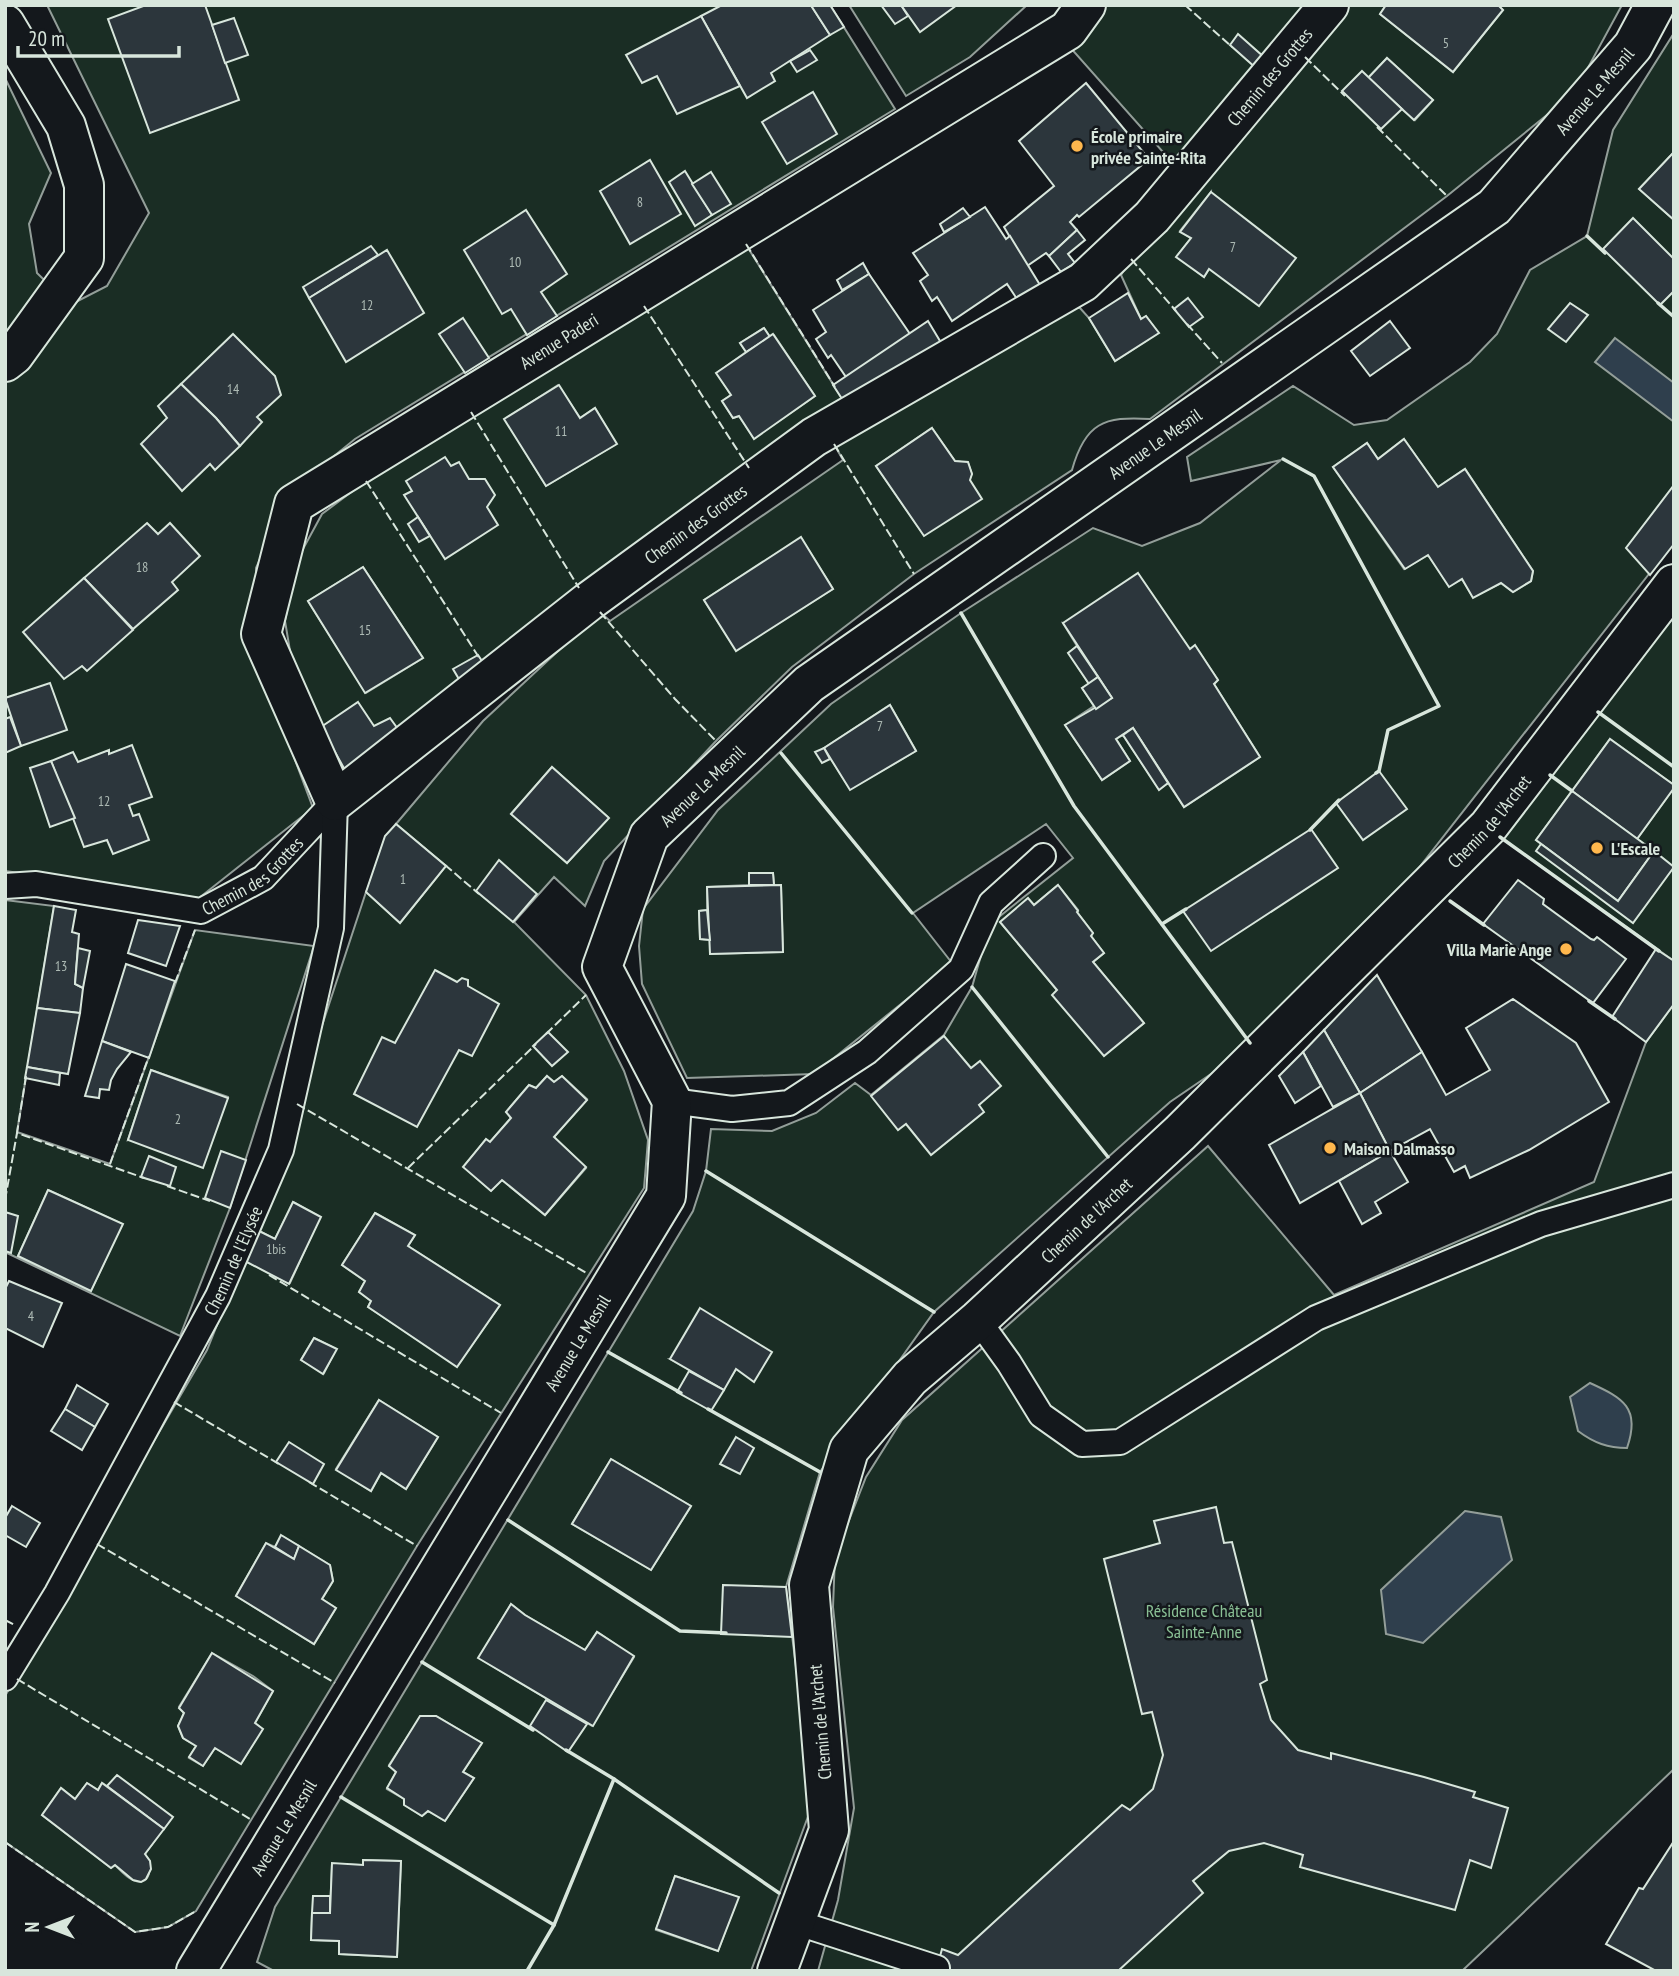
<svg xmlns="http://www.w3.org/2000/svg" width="1679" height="1976" viewBox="0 0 1679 1976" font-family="'PT Sans Narrow',sans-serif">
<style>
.green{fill:#1a2d24;stroke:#939e99;stroke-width:2;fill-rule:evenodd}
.water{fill:#2f3f4d;stroke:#939e99;stroke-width:2}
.building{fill:#2c363c;stroke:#d8e6dc;stroke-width:2}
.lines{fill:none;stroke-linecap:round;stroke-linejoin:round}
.lane-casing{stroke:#d8e6dc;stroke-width:28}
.street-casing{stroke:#d8e6dc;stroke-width:42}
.lane{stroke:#14181c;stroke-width:24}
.street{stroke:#14181c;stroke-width:38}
.fence{stroke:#d8e6dc;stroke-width:2;stroke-dasharray:9 3.5;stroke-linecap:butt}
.wall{stroke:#d8e6dc;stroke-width:3.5}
.poi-dot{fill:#ffb74d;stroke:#14181c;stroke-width:2.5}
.labels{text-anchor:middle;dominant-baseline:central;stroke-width:5;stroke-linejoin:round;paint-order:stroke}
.number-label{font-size:14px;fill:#adbab4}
.street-label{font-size:18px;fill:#d8e6dc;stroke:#14181c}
.poi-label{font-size:18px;font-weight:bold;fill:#d8e6dc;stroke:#14181c;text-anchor:start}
.park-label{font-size:18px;fill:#8ac095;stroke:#14181c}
</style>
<rect width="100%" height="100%" fill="#14181c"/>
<g class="green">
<path d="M47,5H830L895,109L355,439L290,492L256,568L257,658L313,808L199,898L5,871V78L51,173L29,224L37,273L70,305L107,286L149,213Z"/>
<path d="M849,5H1027L970,57L906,96Z"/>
<path d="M1099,5H1307L1178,169L1068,45Z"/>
<path d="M1350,5H1386L1380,14L1453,72L1503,10L1498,5H1622L1577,88L1558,106L1447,196L1150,419C1104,416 1085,423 1072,470L914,574L792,667L716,741L604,861L585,906L554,877L514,922L586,995L624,1071L648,1140L644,1188L417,1546L196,1911L168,1927L135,1932L5,1842V1696L207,1350L243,1260L290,1283L320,1217L293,1202L275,1239L255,1229L366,892L400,923L446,866L396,824L483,721L600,612L610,621L843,460L834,444L1054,305L1080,308L1089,318L1115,361L1158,333L1146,316L1141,319L1121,275L1131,259L1303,55ZM1387,58L1433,100L1415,120L1368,78ZM1211,192L1209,269L1204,277L1177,256L1191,238L1180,231ZM932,428L955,461L968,463L972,474L924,535L876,466ZM801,538L833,589L736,650L704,600ZM552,767L608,817L567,863L511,814ZM547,1076L554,1082L562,1076L587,1099L554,1137L586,1168L545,1215L502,1180L491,1191L464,1167L486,1139L490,1142L511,1118L506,1112L529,1085L536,1088ZM375,1213L415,1235L408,1246L500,1305L457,1366L368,1307L371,1301L359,1292L365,1281L342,1265ZM314,1338L336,1349L324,1373L301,1360ZM379,1400L438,1437L406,1489L381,1473L371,1491L336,1469ZM282,1536L330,1565L333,1581L322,1599L336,1608L314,1644L236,1596L266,1543L275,1547ZM212,1653L253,1676L273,1691L255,1723L262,1729L241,1764L215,1748L203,1766L189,1758L196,1746L183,1738L178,1726L184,1713L179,1707ZM117,1776L172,1817L145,1854C153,1865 151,1888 133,1880C127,1878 120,1870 115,1865L111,1868L42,1815L61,1788L75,1799L87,1783L98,1790L102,1783L107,1786Z"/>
<path d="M1674,33V152L1639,189L1674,220V542L1414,874L1252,1046L1170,1102L934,1312L820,1472L786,1587L813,1803L751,1971H274L257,1962L275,1907L693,1211L706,1171L711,1129L772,1131L816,1113L855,1083L871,1095L944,1035L972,987L990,924L1073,858L1046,824L913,913L952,963L814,1074L687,1078L642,984L639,946L643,909L718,810L831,704L961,613L1093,528L1142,546L1200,523L1281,460L1191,481L1187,457L1293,386L1354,425L1387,420L1470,362L1497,334L1530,270L1587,236L1613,130ZM1404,439L1438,487L1465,469L1533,571L1531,581L1513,592L1501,583L1473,597L1462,579L1449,586L1428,555L1404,569L1333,467L1367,443L1378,459ZM1063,623L1190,649L1195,646L1218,680L1214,684L1260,757L1184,807L1168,783L1159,789L1123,735L1116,739L1130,761L1102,780L1065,725L1094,706L1082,688L1089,684L1069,653L1077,646ZM890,705L916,751L850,789L824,748ZM750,873H773L774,885H781L783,952L710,954V940L700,939L699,911L707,910V887L749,885ZM1058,885L1078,910L1077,912L1093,933L1091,936L1104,953L1093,962L1144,1023L1104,1055L1057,990L1000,922L1028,899L1034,905ZM771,1352L736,1369L723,1390L670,1359ZM611,1459L691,1506L651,1570L572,1524ZM511,1604L525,1615L585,1650L597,1632L634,1657L592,1726L479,1658ZM421,1716H436L482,1743L463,1772L474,1778L445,1821L428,1811L422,1816L405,1805L404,1799L387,1789L396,1772L389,1765ZM364,1860L401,1861L397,1957L340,1954L339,1941L311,1940L312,1913H330L332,1864L363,1865ZM675,1876L738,1897L718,1951L656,1930Z"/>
<path d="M745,243L846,405L350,779L294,675L285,621L297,560L322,514L366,481ZM764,328L770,337L774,335L815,396L754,438L739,416L733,418L722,401L731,395L717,373L746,352L740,343ZM558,385L580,418L595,408L616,444L546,486L505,419ZM363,567L423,658L366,693L308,601Z"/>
<path d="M1674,616V785L1610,739L1536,840L1619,901L1637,839L1674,788V961L1500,837Z"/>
<path d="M5,900L54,906L17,1132L110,1164L195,930L314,946L230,1208L180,1336L5,1252ZM151,1070L228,1097V1098L128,1140ZM48,1190L122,1224L91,1291L18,1256Z"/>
<path d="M1674,1004V1769L1462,1971H818L838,1900L854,1808L833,1607L835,1556L866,1477L902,1420L1208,1146L1334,1295L1594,1182L1646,1042Z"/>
</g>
<g class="water">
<path d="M1615,338L1674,383V422L1595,362Z"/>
<path d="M1590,1383C1623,1398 1641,1408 1627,1448C1608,1448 1594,1443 1578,1431L1570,1397Z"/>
<path d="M1465,1511L1501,1517L1512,1560L1423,1643L1386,1634L1381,1590Z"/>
</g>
<g class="building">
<path d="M146,5H205L239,100L150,133L108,19Z"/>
<path d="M722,5H811L830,35L771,73L775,81L747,98L701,16Z"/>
<path d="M815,5H830L844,27L830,35L812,7Z"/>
<path d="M881,5H901L908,16L895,24Z"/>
<path d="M901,5H957L920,32Z"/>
<path d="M1386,5H1498L1503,10L1453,72L1380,14Z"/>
<path d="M701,16L740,86L677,114L657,76L642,83L626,55Z"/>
<path d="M234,18L248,55L225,63L212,25Z"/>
<path d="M1238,34L1265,58L1257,69L1230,45Z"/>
<path d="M810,50L817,60L797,72L790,61Z"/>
<path d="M1387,58L1433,100L1414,120L1368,78Z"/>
<path d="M1362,71L1402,109L1381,129L1342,91Z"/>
<path d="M1086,83L1149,159L1079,217L1077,215L1070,222L1077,230L1049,256L1046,253L1027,266L1004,227L1054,186L1019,141Z"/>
<path d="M813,92L837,134L787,164L762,122Z"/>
<path d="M1674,152V220L1639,189Z"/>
<path d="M650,160L681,214L630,244L600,191Z"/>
<path d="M685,171L712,215L695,226L669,182Z"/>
<path d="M711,172L731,204L712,215L692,184Z"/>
<path d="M1211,192L1296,258L1259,306L1209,269L1204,277L1176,257L1191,238L1180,232Z"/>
<path d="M985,207L1006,239L1010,236L1040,285L1017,299L1007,284L952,321L937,297L932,301L920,281L928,275L913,253Z"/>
<path d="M963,208L970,217L944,232L940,224Z"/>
<path d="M526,210L567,274L541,292L557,316L527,335L511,309L502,314L464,250Z"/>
<path d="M1633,218L1674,259V291L1660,305L1603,249Z"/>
<path d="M1077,230L1085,240L1068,254L1075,263L1061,272L1049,256Z"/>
<path d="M371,246L378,255L309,298L303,287Z"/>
<path d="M387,250L424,313L346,362L309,298Z"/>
<path d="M863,263L869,274L842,290L837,280Z"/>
<path d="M869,274L910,334L846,377L831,355L828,358L816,339L826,332L813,310Z"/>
<path d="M1128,293L1141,319L1146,316L1159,333L1115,361L1089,318Z"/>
<path d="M1188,298L1203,317L1189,327L1174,309Z"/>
<path d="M1570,303L1588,315L1566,342L1548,329Z"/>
<path d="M463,318L489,358L465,373L439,334Z"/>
<path d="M928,321L943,346L846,405L833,385Z"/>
<path d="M1390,321L1410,348L1370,376L1351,351Z"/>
<path d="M764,328L770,337L746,352L740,343Z"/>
<path d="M233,334L275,376L281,395L257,417L262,422L240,446L216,418L181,384Z"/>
<path d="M773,334L815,396L754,439L739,416L733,418L722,401L731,395L716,373Z"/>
<path d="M181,384L216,418L240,446L215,470L210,464L182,491L141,444L167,418L158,406Z"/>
<path d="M559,385L580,418L595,408L617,444L546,486L504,419Z"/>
<path d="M932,428L955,461L968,462L972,474L970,480L982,499L924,536L876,466Z"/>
<path d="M1404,439L1438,487L1465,469L1533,571L1531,581L1513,592L1501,583L1473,598L1462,579L1449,587L1428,555L1405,569L1333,467L1367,443L1378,459Z"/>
<path d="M445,457L451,466L459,462L469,479H485L495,495L487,507L498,525L445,559L404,495L412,491L406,481Z"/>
<path d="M1674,485V544L1650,575L1626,548Z"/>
<path d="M418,517L430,536L419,542L408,524Z"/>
<path d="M147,523L158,534L170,523L200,556L172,582L178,590L133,629L84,578Z"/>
<path d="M801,537L833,589L736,651L704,600Z"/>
<path d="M363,567L423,658L365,693L308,601Z"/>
<path d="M1138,573L1190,649L1195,645L1218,680L1214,684L1260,757L1184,807L1133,728L1116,739L1130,761L1102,780L1065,725L1112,698L1063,623Z"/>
<path d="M84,578L133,630L87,671L82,666L64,679L23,632Z"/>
<path d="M1077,646L1098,677L1089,684L1068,653Z"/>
<path d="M478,655L486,667L463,686L453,669Z"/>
<path d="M1098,677L1112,698L1096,709L1082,688Z"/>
<path d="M50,683L67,730L21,746L5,698Z"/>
<path d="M358,702L374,726L390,718L403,736L350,779L321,727Z"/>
<path d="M890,705L916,751L850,790L824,748Z"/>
<path d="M10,717L21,746L5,753V719Z"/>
<path d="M1133,728L1168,783L1159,790L1123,735Z"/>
<path d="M1610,739L1674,785V788L1637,839L1572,791Z"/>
<path d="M132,745L152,797L129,805L133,816L139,814L149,840L113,854L107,840L84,847L51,761L73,752L78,762L109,750V754Z"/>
<path d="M824,748L830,759L822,763L815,752Z"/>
<path d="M51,761L75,818L50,827L30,768Z"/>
<path d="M552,767L609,818L567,863L511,814Z"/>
<path d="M1379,771L1407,809L1363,840L1336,803Z"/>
<path d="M1572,791L1654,851L1618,901L1536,840Z"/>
<path d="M396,824L446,866L400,923L366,892L385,836Z"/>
<path d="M1311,829L1338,868L1211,951L1183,911Z"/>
<path d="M1541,844L1618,901L1654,851L1674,867L1633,923L1536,851Z"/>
<path d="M499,860L537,894L513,922L476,891Z"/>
<path d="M749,873H773L774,885H749Z"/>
<path d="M1518,880L1544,899L1543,904L1591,939L1594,940L1597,937L1626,959L1593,1003L1483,924Z"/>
<path d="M781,885L783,952L710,954L707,887Z"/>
<path d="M1058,885L1078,911L1077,912L1093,933L1091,936L1104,953L1093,962L1144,1023L1104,1056L1052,995L1057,990L1000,922L1028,898L1034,905Z"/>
<path d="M54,906L76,910L72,932L79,934L75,984L83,988L80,1013L37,1008Z"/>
<path d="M707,910L710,940L700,939L699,911Z"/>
<path d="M138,920L180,926L166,966L128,953Z"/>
<path d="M78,948L90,951L83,988L75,984Z"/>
<path d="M1656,949L1674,961V1004L1646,1042L1612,1017Z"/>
<path d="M126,964L175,981L149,1058L102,1041Z"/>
<path d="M435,970L457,982L462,978L468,980V986L499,1004L472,1056L459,1050L417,1127L354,1094L382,1037L395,1043Z"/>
<path d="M1377,975L1422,1052L1360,1093L1324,1030Z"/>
<path d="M1513,999L1576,1043L1609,1102L1529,1150L1470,1178L1465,1166L1454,1172L1430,1129L1390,1151L1360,1093L1422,1052L1446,1095L1490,1070L1466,1028Z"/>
<path d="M37,1008L80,1013L68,1074L27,1067Z"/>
<path d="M1324,1030L1360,1093L1333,1107L1303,1052Z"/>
<path d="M548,1032L568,1052L552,1066L533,1046Z"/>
<path d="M944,1036L971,1068L980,1061L1001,1086L979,1105L984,1112L931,1155L906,1124L898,1130L871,1096Z"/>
<path d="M102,1041L131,1052L117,1069L111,1080L109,1090L100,1089L99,1098L85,1096Z"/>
<path d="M1303,1052L1321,1086L1295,1103L1279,1076Z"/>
<path d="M27,1067L60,1073L59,1085L25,1078Z"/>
<path d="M151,1070L228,1098L203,1168L128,1140Z"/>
<path d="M547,1076L554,1082L562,1076L587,1100L554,1137L586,1167L545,1215L502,1180L491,1191L463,1167L486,1139L490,1142L511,1118L506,1112L529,1085L536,1088Z"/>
<path d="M1360,1093L1390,1151L1300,1203L1269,1145Z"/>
<path d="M221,1151L246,1160L230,1208L205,1198Z"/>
<path d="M1390,1151L1408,1182L1375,1202L1381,1213L1362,1224L1339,1181Z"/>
<path d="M149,1156L176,1167L170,1186L141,1177Z"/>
<path d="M48,1190L123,1224L91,1291L18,1256Z"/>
<path d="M293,1202L321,1217L289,1284L243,1260L255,1229L275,1239Z"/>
<path d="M5,1212L18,1216L11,1253L5,1251Z"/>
<path d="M375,1213L415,1235L408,1246L500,1305L457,1367L368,1307L371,1301L359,1292L365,1281L342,1265Z"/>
<path d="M9,1281L62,1303L43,1347L5,1328V1289Z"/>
<path d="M700,1308L772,1352L754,1382L736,1369L724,1390L670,1359Z"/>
<path d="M314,1338L337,1349L323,1374L301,1360Z"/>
<path d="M689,1371L724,1390L711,1411L677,1392Z"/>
<path d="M77,1385L108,1404L95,1427L65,1409Z"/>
<path d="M379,1400L438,1437L406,1489L381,1473L371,1491L336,1470Z"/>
<path d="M65,1409L95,1427L82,1450L51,1431Z"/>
<path d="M736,1437L754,1448L740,1474L720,1464Z"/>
<path d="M289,1442L324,1464L313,1484L276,1462Z"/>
<path d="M611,1459L691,1506L651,1570L572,1524Z"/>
<path d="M12,1506L40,1523L26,1547L5,1535V1518Z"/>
<path d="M1216,1507L1224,1543L1232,1542L1267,1680L1260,1684L1271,1720L1298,1750L1331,1759V1753L1424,1777L1475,1792L1473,1797L1508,1808L1491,1868L1470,1860L1455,1910L1300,1867L1303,1855L1264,1843L1229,1851L1193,1881L1203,1893L1118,1971H936L942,1949L958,1955L1122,1805L1130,1810L1153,1789L1163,1755L1152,1712L1142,1714L1104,1559L1160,1543L1154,1521Z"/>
<path d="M281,1535L299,1546L294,1559L275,1547Z"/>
<path d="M266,1543L294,1559L299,1546L330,1565L333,1581L322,1599L336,1608L314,1644L236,1596Z"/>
<path d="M723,1585L786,1587L792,1637L721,1634Z"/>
<path d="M511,1604L525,1615L585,1650L597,1632L634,1656L593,1726L478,1658Z"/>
<path d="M212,1653L273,1691L255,1723L263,1729L241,1764L215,1748L203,1766L189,1757L196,1746L183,1738L178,1726L184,1713L179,1708Z"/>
<path d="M546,1700L587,1724L568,1752L530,1726Z"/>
<path d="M420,1716H436L482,1743L463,1772L474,1778L445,1821L428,1811L422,1816L404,1805V1799L387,1788L396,1772L389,1766Z"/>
<path d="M117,1775L173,1817L164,1829L107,1786Z"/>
<path d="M87,1783L98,1790L102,1783L164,1829L145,1854L150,1861L151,1869L146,1879L141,1882L133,1880L115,1865L111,1868L42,1815L61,1788L75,1799Z"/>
<path d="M1674,1841V1971H1656L1606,1944L1639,1888L1643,1889Z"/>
<path d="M363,1860L401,1861L397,1957L339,1954V1941L311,1940L312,1913H330L332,1863L363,1865Z"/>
<path d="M675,1876L739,1897L718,1951L656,1929Z"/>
<path d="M313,1896H330V1913H312Z"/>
</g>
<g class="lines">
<g class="lane-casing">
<g id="lane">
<path id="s1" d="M5,886L36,884L201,911L263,878L335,801"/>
<path d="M672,1101L732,1109L789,1103L867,1052L961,969L991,903L1043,856"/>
<path d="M978,1320L1009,1363L1041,1415L1082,1444L1120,1442L1316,1318L1541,1224L1674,1185"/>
<path id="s2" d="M5,1678L57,1593L218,1296L281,1150L331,928L335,801"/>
<path d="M795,1922L937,1968"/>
</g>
</g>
<g class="street-casing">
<g id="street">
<path id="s3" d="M1086,5L1068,30L294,504L261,634L335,801L588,602L814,437L1083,282L1152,217L1329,5"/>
<path d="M5,24L66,126L84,185V258L14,355L5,362"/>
<path id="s4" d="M196,1971L666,1196L672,1101L602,967L649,836L809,684L1494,207L1633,46L1655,5"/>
<path id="s5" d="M777,1971L829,1830L809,1585L849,1450L910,1378L978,1320L1180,1133L1488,827L1674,584"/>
</g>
</g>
<use href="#lane" class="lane"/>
<use href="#street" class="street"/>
<g class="fence">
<path d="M1185,5L1232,47"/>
<path d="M1305,57L1345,96"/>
<path d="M1377,127L1447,196"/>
<path d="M746,244L835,387"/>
<path d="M1131,259L1176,311"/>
<path d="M644,306L749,468"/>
<path d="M1187,324L1222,363"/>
<path d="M471,412L579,588"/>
<path d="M834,444L914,574"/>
<path d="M366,481L480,659"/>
<path d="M600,612L675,699L716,741"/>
<path d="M445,865L479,894"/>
<path d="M175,983L195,930"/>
<path d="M546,1034L586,995"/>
<path d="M26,1076L17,1133L144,1178"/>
<path d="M297,1104L588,1274"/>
<path d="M110,1164L149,1056"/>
<path d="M408,1168L536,1044"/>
<path d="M167,1186L210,1201"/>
<path d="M5,1200L17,1133"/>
<path d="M269,1275L501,1413"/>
<path d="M174,1402L279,1464"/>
<path d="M309,1482L417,1546"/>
<path d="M97,1544L335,1683"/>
<path d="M5,1620L15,1625"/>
<path d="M17,1679L250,1819"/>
<path d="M5,1842L135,1932L168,1927L196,1911"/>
</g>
<g class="wall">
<path d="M1587,236L1605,253"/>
<path d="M1658,303L1674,317"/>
<path d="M1283,459L1314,476L1439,706L1388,730L1379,771L1376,773"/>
<path d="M961,613L1074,806L1250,1043"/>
<path d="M1598,712L1674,767"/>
<path d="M781,753L912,913"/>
<path d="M1550,775L1572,791"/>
<path d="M1310,830L1339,800"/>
<path d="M1500,837L1659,951"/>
<path d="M1450,901L1484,925"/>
<path d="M1162,924L1186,909"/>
<path d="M972,987L1108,1157"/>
<path d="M1589,1001L1615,1019"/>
<path d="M706,1171L934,1312"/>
<path d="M608,1352L681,1393"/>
<path d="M708,1409L820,1472"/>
<path d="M508,1520L680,1631L726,1633"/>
<path d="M422,1662L533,1730"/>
<path d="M566,1750L614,1779"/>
<path d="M341,1797L554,1925"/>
<path d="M527,1971L554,1925L614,1779L779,1893"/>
</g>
</g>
<g class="poi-dot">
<circle cx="1077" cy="146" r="7"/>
<circle cx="1597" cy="848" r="7"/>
<circle cx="1566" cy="949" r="7"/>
<circle cx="1330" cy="1148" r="7"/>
</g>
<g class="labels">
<g class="number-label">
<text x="1446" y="43">5</text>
<text x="640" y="202">8</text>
<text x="1233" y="247">7</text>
<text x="515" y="262">10</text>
<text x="367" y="305">12</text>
<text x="233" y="389">14</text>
<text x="561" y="431">11</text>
<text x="142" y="567">18</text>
<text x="365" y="630">15</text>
<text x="880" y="726">7</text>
<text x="104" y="801">12</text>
<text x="403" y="879">1</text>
<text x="61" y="966">13</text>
<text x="178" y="1119">2</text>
<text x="276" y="1249">1bis</text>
<text x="31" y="1316">4</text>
</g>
<g class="street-label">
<text stroke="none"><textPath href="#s3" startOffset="2445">Chemin des Grottes</textPath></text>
<text stroke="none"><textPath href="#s4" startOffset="2501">Avenue Le Mesnil</textPath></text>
<text transform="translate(559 341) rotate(-32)">Avenue Paderi</text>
<text stroke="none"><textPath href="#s4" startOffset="1934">Avenue Le Mesnil</textPath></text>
<text stroke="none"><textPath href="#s3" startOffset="1710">Chemin des Grottes</textPath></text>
<text stroke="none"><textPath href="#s4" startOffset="1365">Avenue Le Mesnil</textPath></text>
<text stroke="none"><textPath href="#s5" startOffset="1435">Chemin de l'Archet</textPath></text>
<text stroke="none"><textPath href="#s1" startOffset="261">Chemin des Grottes</textPath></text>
<text stroke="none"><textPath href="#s5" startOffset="868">Chemin de l'Archet</textPath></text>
<text stroke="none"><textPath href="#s2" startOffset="476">Chemin de l'Elysée</textPath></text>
<text stroke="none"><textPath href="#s4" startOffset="735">Avenue Le Mesnil</textPath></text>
<text transform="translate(820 1722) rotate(-95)">Chemin de l'Archet</text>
<text stroke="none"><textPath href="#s4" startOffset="168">Avenue Le Mesnil</textPath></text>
</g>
<g class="poi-label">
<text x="1091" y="136">École primaire<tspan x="1091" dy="21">privée Sainte-Rita</tspan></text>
<text x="1611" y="848">L'Escale</text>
<text x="1552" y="949" text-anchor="end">Villa Marie Ange</text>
<text x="1344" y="1148">Maison Dalmasso</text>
</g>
<g class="park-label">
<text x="1204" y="1610">Résidence Château<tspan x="1204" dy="21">Sainte-Anne</tspan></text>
</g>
</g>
<rect width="1679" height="1976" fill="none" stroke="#d8e6dc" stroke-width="14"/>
<g transform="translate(49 1927) rotate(270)" stroke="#14181c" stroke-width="5" paint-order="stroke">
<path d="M0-5L12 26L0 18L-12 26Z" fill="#d8e6dc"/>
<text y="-10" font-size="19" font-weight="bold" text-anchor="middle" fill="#d8e6dc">N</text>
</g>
<path d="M18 46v10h161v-10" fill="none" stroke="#d8e6dc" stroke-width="3.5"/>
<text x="28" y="46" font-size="21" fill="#d8e6dc" stroke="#14181c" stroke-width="5" paint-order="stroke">20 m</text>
</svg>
